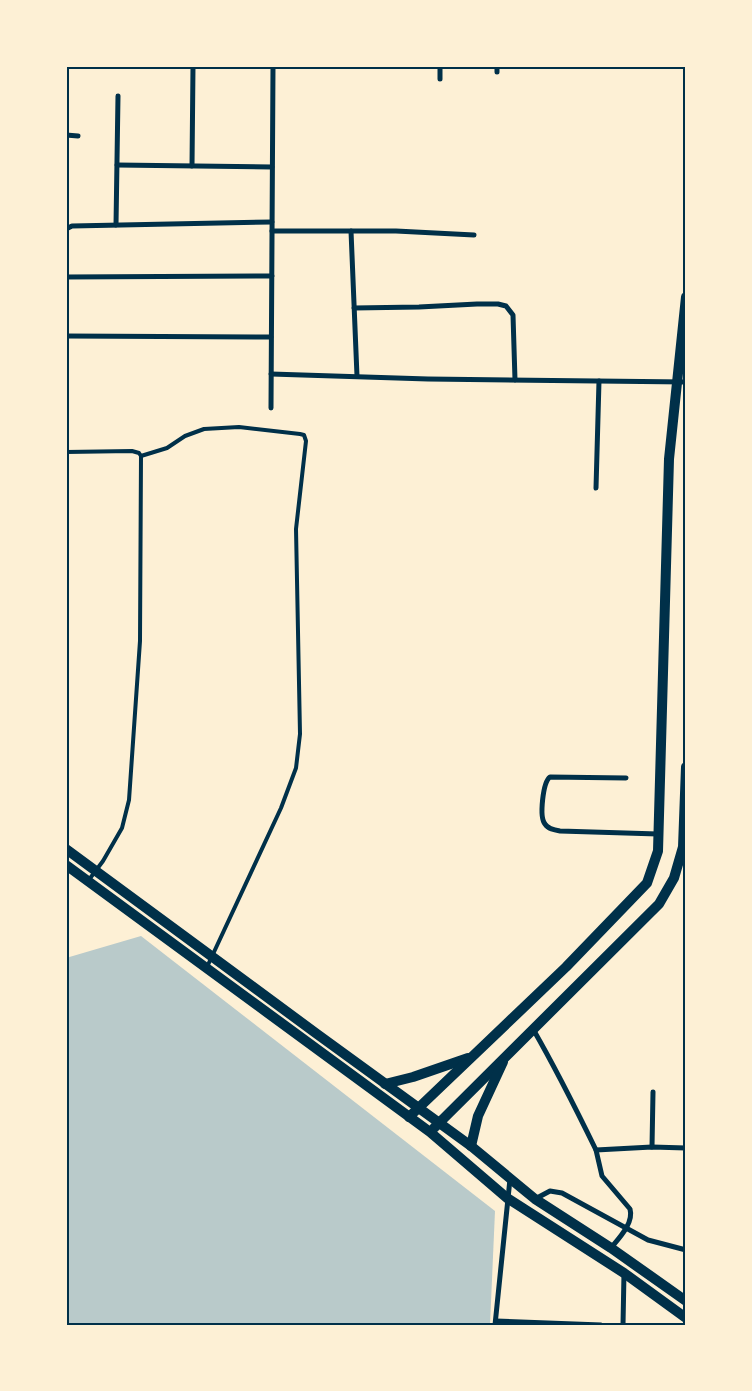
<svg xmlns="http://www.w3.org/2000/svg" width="752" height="1391" viewBox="0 0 752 1391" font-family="Barlow,sans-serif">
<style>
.green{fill:#b9caca}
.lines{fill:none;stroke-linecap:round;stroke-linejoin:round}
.service{stroke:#003049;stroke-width:4}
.minor{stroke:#003049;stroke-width:5}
.secondary{stroke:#003049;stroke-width:10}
.neatline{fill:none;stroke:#003049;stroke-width:2}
</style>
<rect width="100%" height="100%" fill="#fdf0d5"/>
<path class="green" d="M141,936L495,1211L490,1325H66V958Z"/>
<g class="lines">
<g class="service">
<path d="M66,452L132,451L139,453L141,456L140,641L129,800L122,828L103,861L88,881"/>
<path d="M141,456L167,448L185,436L204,429L239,427L300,434L304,435L306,441L296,529L300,734L296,768L281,808L207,967"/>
</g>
<g class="minor">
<path d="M440,66V79"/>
<path d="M497,72V66"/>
<path d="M66,135L78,136"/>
<path d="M117,165L272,167"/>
<path d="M192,166L193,66"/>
<path d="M116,225L118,96"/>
<path d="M66,229L72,226L272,222"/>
<path d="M272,231H396L474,235"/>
<path d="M351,231L357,376"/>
<path d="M66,277L272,276"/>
<path d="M354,308L419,307L477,304H498L506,306L513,315L515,380"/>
<path d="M66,336L271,337"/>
<path d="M271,374L428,379L686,382"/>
<path d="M271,408L273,66"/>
<path d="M596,488L599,381"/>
<path d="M626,778L550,777C543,782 539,817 545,824C548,829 554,830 560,831L658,834"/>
<path d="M533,1029C556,1069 576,1109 596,1150L652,1147L686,1148"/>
<path d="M652,1147L653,1092"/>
<path d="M596,1150L602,1176L630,1209C634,1223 619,1238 611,1248"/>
<path d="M535,1199L550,1191L562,1193L648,1240L686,1250"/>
<path d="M496,1321L601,1325"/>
<path d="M495,1325L510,1179"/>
<path d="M623,1325L624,1273"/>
</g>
<g class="secondary">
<path d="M66,849L317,1034L471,1146L535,1199L611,1248L686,1301"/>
<path d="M66,865L430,1132L507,1198L624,1273L686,1318"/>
<path d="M385,1084L413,1077L468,1058"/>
<path d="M409,1117L566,967L647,883L658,851L669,459L686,297"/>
<path d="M434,1128L659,904L674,878L683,847L686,767"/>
<path d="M471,1146L478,1116L503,1062"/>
</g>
</g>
<rect width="752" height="1391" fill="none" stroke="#fdf0d5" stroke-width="135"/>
<rect x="68" y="68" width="616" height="1256" class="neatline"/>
</svg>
